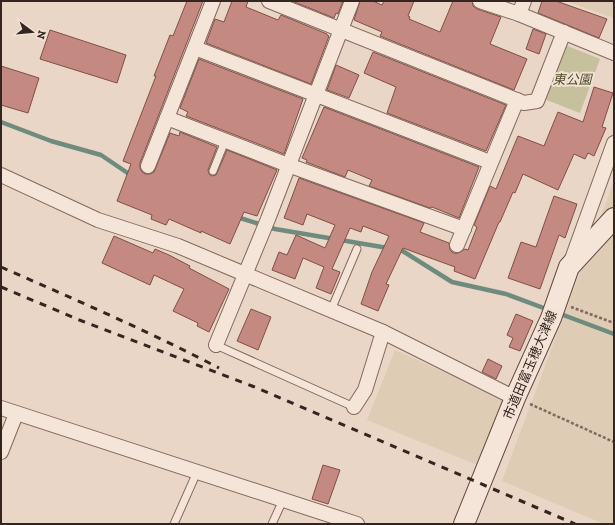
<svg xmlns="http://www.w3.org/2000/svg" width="615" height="525" viewBox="0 0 615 525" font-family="'Zilla Slab','Noto Sans JP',serif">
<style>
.farmland{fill:#deccb5}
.green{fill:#c7c09c}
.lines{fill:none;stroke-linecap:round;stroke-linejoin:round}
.stream{stroke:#6f8b7d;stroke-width:4.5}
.building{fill:#c48a81;stroke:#804e46}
.lane-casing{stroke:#83685e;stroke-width:9}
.street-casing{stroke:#83685e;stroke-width:16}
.secondary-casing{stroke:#654941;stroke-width:22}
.path{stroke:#83685e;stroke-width:2.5;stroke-dasharray:3 2;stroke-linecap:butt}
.lane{stroke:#f5e5d9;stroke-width:7}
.street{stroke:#f5e5d9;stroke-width:14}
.secondary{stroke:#f5e5d9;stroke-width:20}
.rail{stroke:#352520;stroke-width:3;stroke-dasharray:7 7;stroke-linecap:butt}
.labels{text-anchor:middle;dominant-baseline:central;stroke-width:4;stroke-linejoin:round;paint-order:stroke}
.park-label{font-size:13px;font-style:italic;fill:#4f4e29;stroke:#f2e2d5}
.street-label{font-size:13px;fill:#352520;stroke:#f2e2d5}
</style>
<rect width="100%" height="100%" fill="#e9d6c7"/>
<g class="farmland">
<path d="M571,1H614V18L571,3Z"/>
<path d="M614,181V524H604L502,481Z"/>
<path d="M395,350L507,400L482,467L367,420Z"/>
</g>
<path class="green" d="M565,45L600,59L580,113L544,99Z"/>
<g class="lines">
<g class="stream">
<path d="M1,122L51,141L101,155L132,176"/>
<path d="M237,217L275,229L388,248"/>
<path d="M398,250H401L452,282L506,294L549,310"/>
<path d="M558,313L614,334"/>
</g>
</g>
<g class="building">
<path d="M187,1H203L140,163V168L142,172L145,174H150L154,172L170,133L179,136L180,132L217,147L208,170L209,174L212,176L216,175L217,173L227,150L277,170L257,216L244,212L230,244L201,231V233L169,219L166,225L151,219L152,215L117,201L131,164L123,161L156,76H154L170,35L173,36Z"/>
<path d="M232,1H248L246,7L278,20L281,15L327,34V35L329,36L311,84L206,43L215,19L224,22Z"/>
<path d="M292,1H343L338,14L336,13L334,18Z"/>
<path d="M360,1H373L382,5L384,1H414L408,16L410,17L409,19L440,32L453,1H472L473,6L477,9L501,17L490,44L527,59L514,90L380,36L382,32L354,20Z"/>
<path d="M542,1H556L607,19L599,38L538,13Z"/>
<path d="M533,29L546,34L539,54L526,49Z"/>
<path d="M50,30L126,55L117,83L40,59Z"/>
<path d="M373,52L506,105L486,151L387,113L396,87L364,73Z"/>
<path d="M199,59L303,99L284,154L186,116L188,112L180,108Z"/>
<path d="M336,65L359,75L349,98L327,90Z"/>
<path d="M1,66L39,78L28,113L1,105Z"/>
<path d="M594,87L613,93L602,127L606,128L594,156L588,153L585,159L574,154L558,190L523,174L515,193L513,192L500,222H499L475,279L454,271L455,267L403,248L386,284L389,285L378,311L361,304L372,272L389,236L363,226L361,232L350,228L332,269L340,272L331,294L316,288L324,267L303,258L295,279L272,270L279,252L287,255L296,235L325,248L335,225L307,214L303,225L284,218L299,178L424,223L420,232L449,243L450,250L453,253H458L465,249L468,250L477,227L474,225L490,186L496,189L518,136L544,146L558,112L583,122Z"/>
<path d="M324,107L479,167L459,218L432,207L430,208L369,186L372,180L348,170L345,177L306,162L307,160L302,158Z"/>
<path d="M554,196L577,204L565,238L559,235L540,289L508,278L521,242L536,247Z"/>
<path d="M114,236L153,253L155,249L169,255L190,266L189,268L229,289L209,332L197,326L198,323L173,311L184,289L154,275L150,285L102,263Z"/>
<path d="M251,309L271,317L258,350L237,341Z"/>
<path d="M516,314L533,321L520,351L509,347L513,338L507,335Z"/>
<path d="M488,359L502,366L496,379L482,372Z"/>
<path d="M323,465L340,470L328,504L312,499Z"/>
</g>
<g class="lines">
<g class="lane-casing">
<g id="lane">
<path d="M213,171L225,141"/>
<path d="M331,310L357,249"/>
<path d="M216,345L354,407"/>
<path d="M174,524L197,472"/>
<path d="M272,524L283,500"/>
</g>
</g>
<g class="street-casing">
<g id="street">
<path d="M269,1L524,103L537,101L564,32"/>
<path d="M480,1L519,14L614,53"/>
<path d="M519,14L524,1"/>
<path d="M195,48L490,162"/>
<path d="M167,118L288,165L464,229"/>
<path d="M148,166L213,1"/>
<path d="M1,175L98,220L178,246L383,332L515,398"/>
<path d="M457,245L517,100"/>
<path d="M572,259L614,143"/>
<path d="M216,345L268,219L352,1"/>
<path d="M354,407L365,390L383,332"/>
<path d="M1,408L357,524"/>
<path d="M1,452L16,414"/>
</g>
</g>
<g class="secondary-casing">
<path id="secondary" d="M464,524L515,398L551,318L569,267L614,218"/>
</g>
<g class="path">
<path d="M571,307L614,323"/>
<path d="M530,404L614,442"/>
</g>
<use href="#lane" class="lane"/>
<use href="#street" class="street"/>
<use href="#secondary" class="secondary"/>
<g class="rail">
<path d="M1,267C74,299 148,331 219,368"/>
<path d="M1,287L82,321L252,386L575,524"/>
</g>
</g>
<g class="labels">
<g class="park-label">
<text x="572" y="79">東公園</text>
</g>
<g class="street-label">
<text transform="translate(530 365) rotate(-67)">市道田富玉穂大津線</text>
</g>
</g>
<rect width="615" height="525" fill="none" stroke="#352520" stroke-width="4"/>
<g transform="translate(32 32) rotate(106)" stroke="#f2e2d5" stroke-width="3" paint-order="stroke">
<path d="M0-3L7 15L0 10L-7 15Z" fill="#352520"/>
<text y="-6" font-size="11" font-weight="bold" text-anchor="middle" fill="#352520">N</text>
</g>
</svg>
